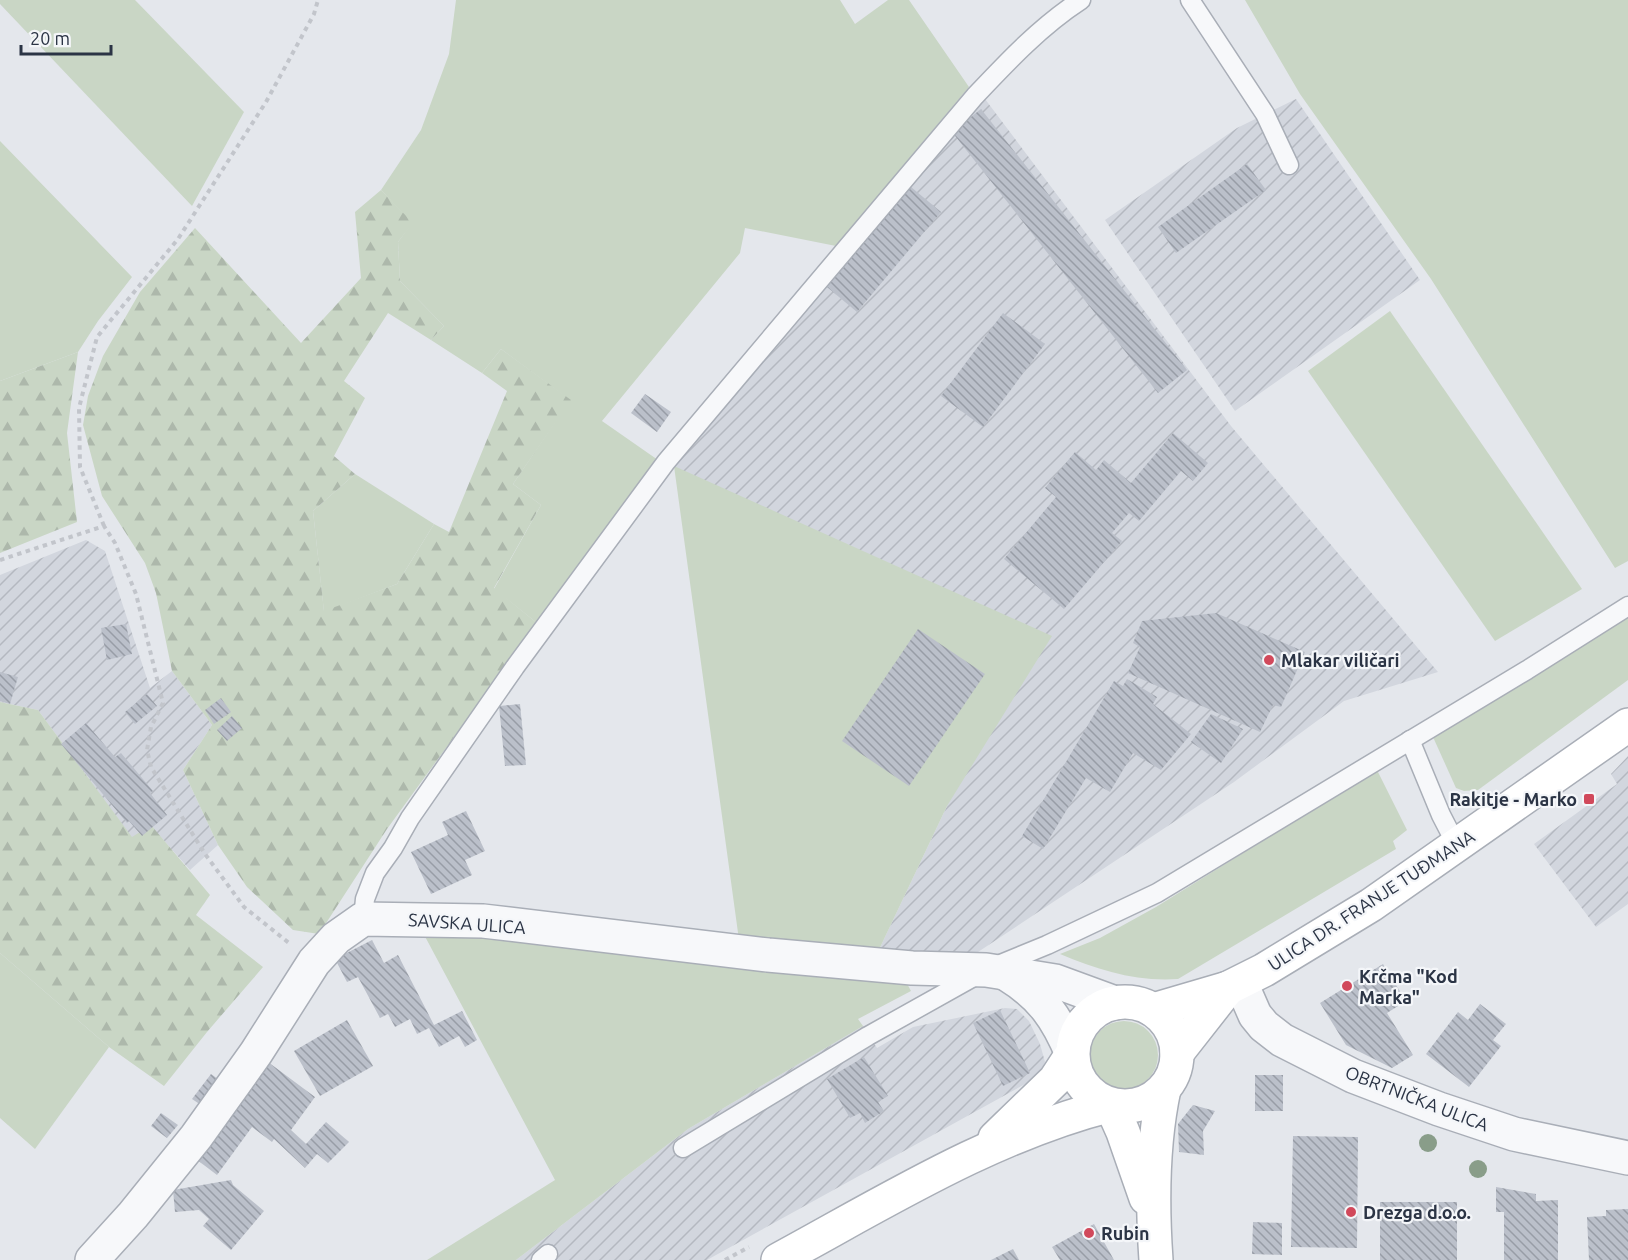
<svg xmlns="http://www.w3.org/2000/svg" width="1628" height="1260" viewBox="0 0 1628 1260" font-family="Ubuntu,sans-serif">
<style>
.industrial{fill:url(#industrial-furrows)}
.grass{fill:#c9d6c5}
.forest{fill:url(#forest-firs)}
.building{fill:url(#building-back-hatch)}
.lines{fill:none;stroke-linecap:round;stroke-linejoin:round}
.lane-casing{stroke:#a9aeb7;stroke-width:21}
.street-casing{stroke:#a9aeb7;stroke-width:36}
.secondary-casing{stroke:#a9aeb7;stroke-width:36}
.path{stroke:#c2c5cb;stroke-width:4;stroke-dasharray:4.5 4.5;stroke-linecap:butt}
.lane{stroke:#f7f8fa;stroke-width:18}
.street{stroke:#f7f8fa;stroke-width:33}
.secondary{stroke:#fff;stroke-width:33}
.tree{fill:#899d89}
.poi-dot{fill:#d1495b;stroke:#f4f6f9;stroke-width:2}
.labels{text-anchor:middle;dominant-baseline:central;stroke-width:4.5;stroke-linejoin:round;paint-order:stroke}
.poi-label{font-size:18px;font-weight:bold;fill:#2b3445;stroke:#f4f6f9;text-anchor:start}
.street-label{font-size:18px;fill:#2b3445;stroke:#f4f6f9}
</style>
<defs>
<pattern id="industrial-furrows" width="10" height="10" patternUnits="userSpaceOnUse" patternTransform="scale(1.5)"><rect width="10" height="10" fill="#d2d6de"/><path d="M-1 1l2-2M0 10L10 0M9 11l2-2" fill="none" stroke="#b4b8c0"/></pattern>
<pattern id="forest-firs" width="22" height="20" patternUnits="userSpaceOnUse" patternTransform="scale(1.5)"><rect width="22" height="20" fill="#c9d6c5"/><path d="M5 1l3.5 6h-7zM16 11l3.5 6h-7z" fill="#adb8ab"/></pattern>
<pattern id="building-back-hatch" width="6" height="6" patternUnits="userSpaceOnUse" patternTransform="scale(1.5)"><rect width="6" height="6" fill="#bbc0ca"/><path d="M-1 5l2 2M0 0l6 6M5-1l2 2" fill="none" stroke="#989da6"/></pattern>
</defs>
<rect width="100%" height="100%" fill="#e4e7ec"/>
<g class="industrial">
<path d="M985,99L1231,426L1438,672L1344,701L1234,782L978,952L940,958L876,956L947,806L674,466L907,186Z"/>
<path d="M1296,99L1420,280L1235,411L1105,220L1237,128Z"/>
<path d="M86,540L105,551L150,688L172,671L212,725L183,770L218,845L190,870L151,826L132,838L38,710L0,702V575Z"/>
<path d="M1628,756V904L1596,927L1534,844L1617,784L1611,774Z"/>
<path d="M1005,1008L1017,1009L1029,1021L1040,1044L1045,1062L1040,1074L1027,1083L707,1260H516L688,1129L863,1026L877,1048L913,1027Z"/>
</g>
<g class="grass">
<path d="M0,0H135L244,112L192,206L0,4Z"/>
<path d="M456,0H840L855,24L888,0H909L969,87L836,246L745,228L740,253L602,421L658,460L537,623L494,589L541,505L513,484L570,400L501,349L482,373L431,340L444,326L400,281L398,242L412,223L381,190L421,130L449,54Z"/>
<path d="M1245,0H1628V561L1615,568L1431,279L1300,94Z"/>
<path d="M0,141L132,277L98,321L78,352L0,381Z"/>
<path d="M1390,311L1582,589L1495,641L1308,371Z"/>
<path d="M674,466L1052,636L947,806L876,956L739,940Z"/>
<path d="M355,474L434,524L397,584L324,612L313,511Z"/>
<path d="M1628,615V680L1478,790L1464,791L1456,788L1433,737Z"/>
<path d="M1377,770L1407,830L1393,841L1396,849L1178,979C1136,982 1098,970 1060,954L1100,938L1156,907Z"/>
<path d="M421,929L904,978L911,991L858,1019L863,1026L688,1129L516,1260H427L555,1180Z"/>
<path d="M0,953L109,1047L35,1149L0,1118Z"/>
<circle cx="1124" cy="1055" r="34"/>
</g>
<g class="forest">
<path d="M381,190L413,223L398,242L400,281L444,326L431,340L388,313L344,381L365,398L334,456L355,474L313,511L324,611L397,584L434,524L449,532L507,391L482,373L501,349L571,400L513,484L541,505L494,588L537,623L387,829L319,934L293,930L247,887L218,845L183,770L212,725L172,671L156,593L145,563L102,496L83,425L88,396L103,356L140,292L195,228L301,343L361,278L355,212Z"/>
<path d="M78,352L67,433L77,522L0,553V381Z"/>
<path d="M0,702L38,710L132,837L151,825L210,895L196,915L263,967L207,1032L164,1086L109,1047L0,953Z"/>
</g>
<g class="building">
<path d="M981,109L1187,370L1158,393L952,132Z"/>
<path d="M1247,164L1266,190L1176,253L1158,227Z"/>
<path d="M911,187L941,212L857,312L827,287Z"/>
<path d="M1003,313L1045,344L983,427L941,396Z"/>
<path d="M645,394L671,412L657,432L631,413Z"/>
<path d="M1173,433L1208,463L1193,481L1181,471L1139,521L1129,513L1112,533L1122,541L1064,609L1004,559L1056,497L1045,488L1075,452L1096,470L1104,460L1131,483Z"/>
<path d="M1216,613L1305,652L1281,707L1273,705L1260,732L1128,673L1140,647L1133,643L1142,621Z"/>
<path d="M126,624L132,654L107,660L101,628Z"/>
<path d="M918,629L985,674L909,786L842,741Z"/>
<path d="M0,672L18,677L10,704L0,701Z"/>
<path d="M1127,679L1157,697L1153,704L1191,734L1161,770L1133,753L1110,792L1086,778L1043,849L1022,836L1114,681L1123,686Z"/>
<path d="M147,694L157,706L135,724L125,712Z"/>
<path d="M221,698L231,712L214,724L205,710Z"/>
<path d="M520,704L526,765L505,766L499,706Z"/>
<path d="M1211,714L1243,729L1221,763L1191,742Z"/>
<path d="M232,716L242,728L227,741L217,730Z"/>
<path d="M86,723L115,757L121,753L153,791L150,793L167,815L142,836L129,821L127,823L61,744Z"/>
<path d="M466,811L485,851L465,860L472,875L431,894L411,852L448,835L442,822Z"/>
<path d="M372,940L384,963L398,955L434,1025L462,1011L477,1040L465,1047L459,1036L439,1047L429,1028L417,1034L410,1019L395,1027L388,1014L380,1018L358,977L347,982L335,959Z"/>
<path d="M1383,964L1406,1001L1387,1013L1413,1055L1392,1068L1346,1045L1320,1003Z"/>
<path d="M1480,1004L1506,1024L1493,1040L1501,1046L1469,1087L1426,1054L1458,1012L1468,1020Z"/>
<path d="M1000,1010L1030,1073L1003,1086L973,1023Z"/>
<path d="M347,1020L373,1066L320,1096L294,1051Z"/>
<path d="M864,1057L888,1096L878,1102L884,1111L865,1123L860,1113L850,1118L827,1079Z"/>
<path d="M264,1059L315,1097L291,1130L306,1144L326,1122L349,1142L328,1163L317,1154L305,1168L274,1139L272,1142L252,1127L217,1175L192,1156Z"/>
<path d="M211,1074L222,1082L204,1107L192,1099Z"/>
<rect x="1255" y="1075" width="28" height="36"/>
<path d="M1193,1105L1215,1111L1203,1131L1204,1155L1179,1152L1178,1124Z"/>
<path d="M161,1113L178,1125L167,1138L151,1126Z"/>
<path d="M1293,1136L1358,1137L1357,1248L1291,1247Z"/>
<path d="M231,1180L233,1185L264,1211L231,1250L203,1226L209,1219L199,1210L175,1212L173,1190Z"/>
<path d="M1496,1187L1536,1194V1201L1558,1200V1260H1504V1212H1496Z"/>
<rect x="1380" y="1202" width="77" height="58"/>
<path d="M1628,1209V1260H1589L1587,1217L1606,1216V1210Z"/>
<path d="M1253,1222L1282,1223V1255L1252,1254Z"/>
<path d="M1094,1224L1114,1260H1060L1052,1247Z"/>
<path d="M1013,1249L1019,1260H991Z"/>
</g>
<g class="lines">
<g class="lane-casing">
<g id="lane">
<path d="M1190,0L1265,114L1289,165"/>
<path d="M1410,740L1441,815L1457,846"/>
<path d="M363,919L365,899L375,873L393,848L410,818L515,667L666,462L975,96C1008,61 1041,26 1081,0"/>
<path d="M683,1148L868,1036L986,970L1047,945L1157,893L1527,670L1628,606"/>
<path d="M541,1260L548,1254"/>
</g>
</g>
<g class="street-casing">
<g id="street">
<path d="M1008,975C1042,996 1057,1018 1072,1054"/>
<path d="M1241,983L1255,1015L1264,1026L1282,1040L1353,1076L1439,1109L1514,1134L1628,1158"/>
<path d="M92,1260L133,1215L196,1137L256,1053L314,962L336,938L363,919L483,921L768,955L912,968L986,970L1055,981L1115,1003"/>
</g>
</g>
<g class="secondary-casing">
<g id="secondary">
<circle cx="1125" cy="1054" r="52"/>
<path d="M1153,1010L1228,988L1264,970L1371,905L1628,725"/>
<path d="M1177,1053L1228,988"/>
<path d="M1111,1105L1123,1132L1146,1198"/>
<path d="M995,1138L1055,1080L1072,1054"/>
<path d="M778,1260C885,1202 992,1135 1111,1105"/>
<path d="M1156,1260C1152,1203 1152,1145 1164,1089"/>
</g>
</g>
<g class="path">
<path d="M104,526L80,467L79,408L97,337L178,239L266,102L314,14L318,0"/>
<path d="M0,560L104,526L115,543L136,594L163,703L151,727L147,750L151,767L205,854L244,907L289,943"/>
<path d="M725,1260L749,1247"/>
</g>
<use href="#lane" class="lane"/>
<use href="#street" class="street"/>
<use href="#secondary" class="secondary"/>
</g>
<g class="tree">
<circle cx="1428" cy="1143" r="9"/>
<circle cx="1478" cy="1169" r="9"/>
</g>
<g class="poi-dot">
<circle cx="1269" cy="660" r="6"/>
<rect x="1583" y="793" width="12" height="12" rx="3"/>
<circle cx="1347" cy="986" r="6"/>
<circle cx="1351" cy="1212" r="6"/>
<circle cx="1089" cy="1233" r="6"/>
</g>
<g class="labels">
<g class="poi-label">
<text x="1281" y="660">Mlakar viličari</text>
<text x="1577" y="799" text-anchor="end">Rakitje - Marko</text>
<text x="1359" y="976">Krčma "Kod<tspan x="1359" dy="21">Marka"</tspan></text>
<text x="1363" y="1212">Drezga d.o.o.</text>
<text x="1101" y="1233">Rubin</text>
</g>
<g class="street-label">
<text transform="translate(1371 900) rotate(-33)">ULICA DR. FRANJE TUĐMANA</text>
<text transform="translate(467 923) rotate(4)">SAVSKA ULICA</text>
<text transform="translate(1417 1098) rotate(21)">OBRTNIČKA ULICA</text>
</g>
</g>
<path d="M21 45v9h90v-9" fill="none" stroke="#2b3445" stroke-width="3"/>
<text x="30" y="45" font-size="18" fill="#2b3445" stroke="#f4f6f9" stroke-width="4.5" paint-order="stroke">20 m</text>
</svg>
